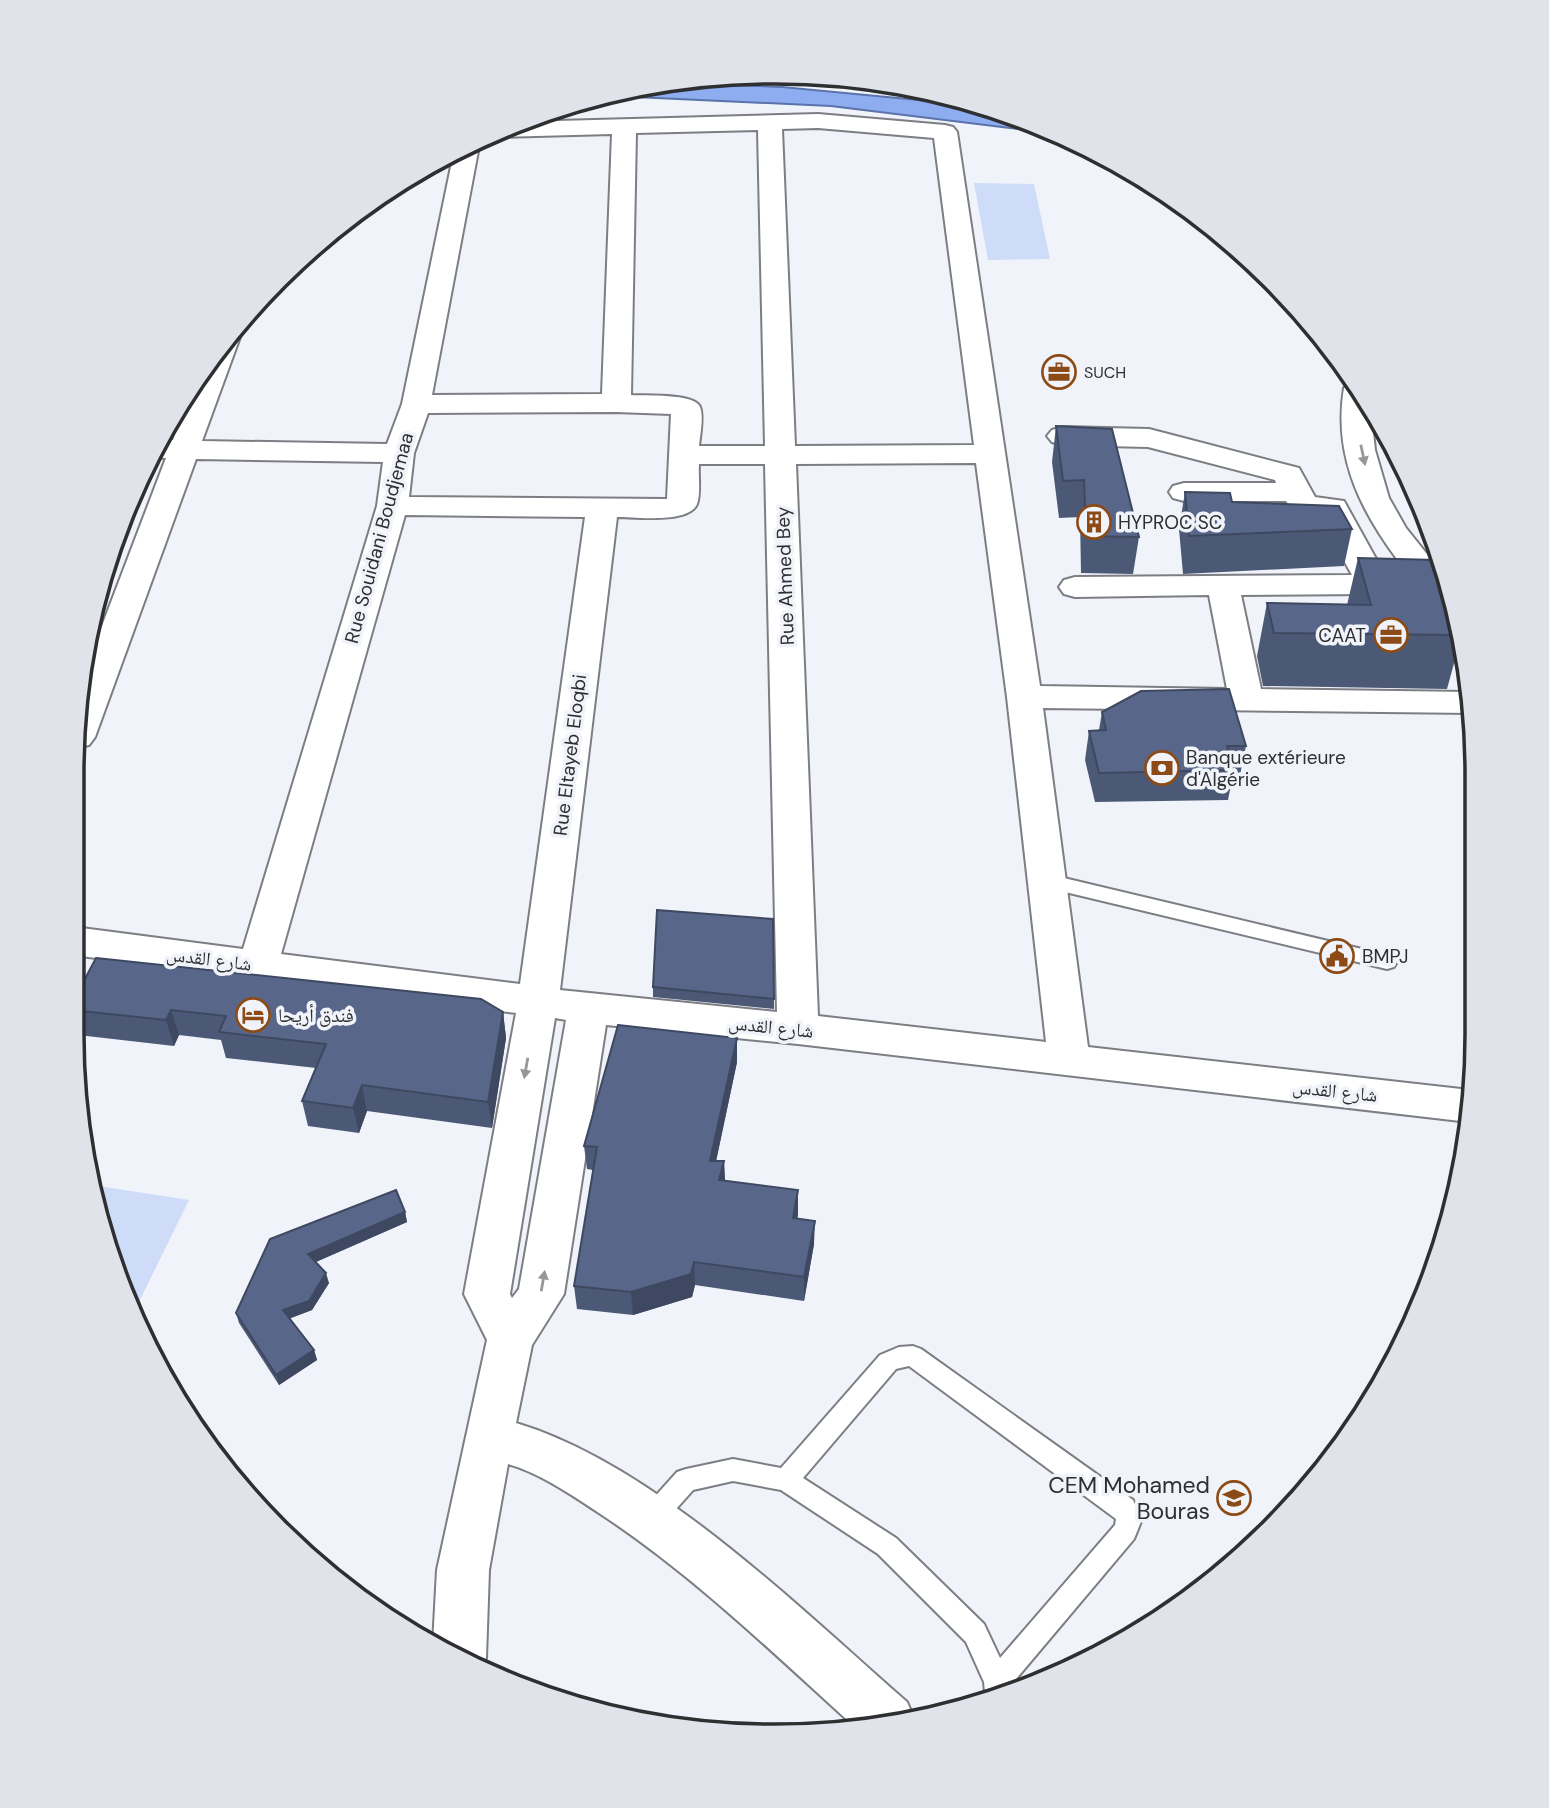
<svg xmlns="http://www.w3.org/2000/svg" width="1549" height="1808" viewBox="0 0 1549 1808" font-family="'DM Sans','Noto Naskh Arabic',sans-serif">
<style>
.green{fill:#cedcfa}
.lines{fill:none;stroke-linecap:round;stroke-linejoin:round}
.stream{fill:#a1b3d8;fill-rule:evenodd}
.service-casing{stroke:#7c7e83;stroke-width:4}
.minor-casing{stroke:#7c7e83;stroke-width:4}
.secondary-casing{stroke:#7c7e83;stroke-width:4}
.trunk-casing{stroke:#5a73ab;stroke-width:4}
.service{fill:#fff;fill-rule:evenodd}
.minor{fill:#fff;fill-rule:evenodd}
.secondary{fill:#fff;fill-rule:evenodd}
.trunk{fill:#8eacf0;fill-rule:evenodd}
.wall{fill:#4c5976}
.shaded-wall{fill:#3e4860}
.building{fill:#586789;stroke:#3e4860;stroke-width:2}
.oneway{fill:#969798}
.labels{text-anchor:middle;dominant-baseline:central;stroke-width:7;stroke-linejoin:round;paint-order:stroke}
.far-poi-label{font-size:16px;fill:#2e2f31;stroke:#f0f3f9;text-anchor:start}
.poi-label{font-size:19px;fill:#2e2f31;stroke:#f0f3f9;text-anchor:start}
.street-label{font-size:19px;fill:#2e2f31;stroke:#f0f3f9}
.near-poi-label{font-size:23px;fill:#2e2f31;stroke:#f0f3f9;text-anchor:end}
.rim{fill:none;stroke:#2e2f31;stroke-width:3.5}
</style>
<rect width="100%" height="100%" fill="#f0f3f9"/>
<g class="green">
<path d="M974,183L1034,184L1050,259L988,260Z"/>
<path d="M92,1185L189,1200L133,1314L96,1215Z"/>
</g>
<g class="lines">
<path class="stream" d="M341,1573L444,1642L446,1647L445,1650L385,1618L336,1576Z"/>
<g class="service-casing">
<g id="service">
<path d="M1047,874L1387,955L1394,957L1397,962L1394,967L1387,969L1040,886L1037,881L1040,876Z"/>
<path d="M913,1346L921,1349L1133,1500L1142,1519L1134,1539L1011,1685V1694L986,1702L984,1682L966,1642L878,1554L781,1490L733,1481L693,1490L660,1527L651,1530L642,1527L638,1519L642,1511L677,1472L686,1469L733,1459L781,1468L880,1355L899,1347ZM909,1366L1116,1519L1115,1525L1000,1658L984,1624L896,1538L803,1478L896,1369Z"/>
</g>
</g>
<g class="minor-casing">
<path id="minor" d="M818,114L945,125L953,127L957,132L1040,686L1227,689L1209,595L1075,597L1064,594L1059,587L1064,580L1075,577L1352,575L1319,516L1294,512L1286,501H1184L1173,498L1169,492L1173,486L1184,483H1276L1275,480L1148,447L1062,445L1052,442L1047,436L1052,430L1062,427L1149,429L1299,468L1315,497L1344,501L1390,584L1385,591L1374,594L1241,595L1261,689L1469,692L1473,713L1043,708L1088,1047L1470,1090L1469,1122L798,1044L606,1025L564,1294L532,1345L516,1423C654,1464 799,1608 907,1702L913,1716L856,1728C771,1651 689,1571 593,1509C567,1492 539,1473 508,1464L489,1570L486,1658L481,1669L433,1644L437,1570L487,1340L464,1294L516,1013L73,955L74,927L243,949L377,506L383,462L196,459L95,737L89,745L77,748L78,689L166,458L149,457L159,440H173C188,400 202,362 232,330L240,337L202,441L387,444L402,404L454,152L476,142L479,146L432,395L602,394L612,134L503,137L494,134L519,122ZM818,128L934,138L974,445L795,446L782,129ZM758,130L765,446H699C700,435 704,417 700,407C695,393 644,396 631,395L636,133ZM616,412L671,414L667,499L409,497L414,453L428,413ZM976,463L1007,697L1046,1042L818,1016L796,464ZM699,464H765L777,1012L560,990L617,517C634,517 689,524 697,504C701,493 698,475 699,464ZM405,515L585,517L520,984L281,954ZM555,1018L566,1020L519,1289L512,1298L510,1294Z"/>
</g>
<g class="secondary-casing">
<path id="secondary" d="M1353,381L1370,405L1375,450L1389,498L1406,528L1446,578L1452,610L1436,608C1383,544 1329,478 1344,388Z"/>
</g>
<g class="trunk-casing">
<path id="trunk" d="M662,83L782,88L929,102L995,110L1036,126L1027,129L831,105L634,96L624,91Z"/>
</g>
<use href="#service" class="service"/>
<use href="#minor" class="minor"/>
<use href="#secondary" class="secondary"/>
<use href="#trunk" class="trunk"/>
</g>
<g class="wall">
<path d="M188,394L171,437H161Z"/>
<path d="M1056,426L1139,537L1133,574L1081,573L1080,517L1059,518L1052,462Z"/>
<path d="M1185,492L1232,502L1352,529L1344,566L1183,574L1179,529Z"/>
<path d="M1358,558L1450,601L1459,645L1447,689L1263,686L1257,656L1267,603L1347,605Z"/>
<path d="M1102,712L1246,746L1240,775H1233L1228,800L1095,802L1085,760L1089,731L1099,730Z"/>
<path d="M773,919L774,1009L653,997V987Z"/>
<path d="M72,1003L503,1012L506,1038L492,1128L367,1111L359,1133L308,1126L302,1101L316,1068L226,1058L221,1040L179,1035L174,1046L78,1035L72,1019Z"/>
<path d="M737,1062L716,1161H724L725,1181L798,1214L797,1219L814,1244L804,1301L695,1285L692,1297L633,1315L577,1309L574,1286L593,1170L587,1169L584,1146Z"/>
<path d="M405,1212L407,1222L316,1262L329,1283L312,1310L290,1318L314,1350L317,1360L279,1385L239,1323L236,1313L270,1239Z"/>
</g>
<g class="shaded-wall">
<path d="M188,394L171,437L168,425Z"/>
<path d="M171,1010L179,1035L174,1046L166,1020Z"/>
<path d="M503,1012L506,1038L492,1128L488,1102Z"/>
<path d="M737,1038V1062L711,1185L710,1161Z"/>
<path d="M362,1085L367,1111L359,1133L353,1108Z"/>
<path d="M724,1161L725,1184L719,1180Z"/>
<path d="M798,1190V1214L793,1242V1218Z"/>
<path d="M405,1212L407,1222L311,1264L308,1254Z"/>
<path d="M815,1221L814,1244L804,1301V1277Z"/>
<path d="M694,1262L695,1285L692,1297L633,1315L631,1292Z"/>
<path d="M326,1273L329,1283L312,1310L286,1320L283,1310Z"/>
<path d="M314,1350L317,1360L279,1385L276,1375Z"/>
</g>
<g class="building">
<path d="M1056,426L1112,429L1139,537L1086,536L1084,480L1063,481Z"/>
<path d="M1185,492L1230,493L1232,502L1339,506L1352,529L1189,536Z"/>
<path d="M1358,558L1437,560L1450,601L1457,635L1274,633L1267,603L1371,605Z"/>
<path d="M1229,689L1246,746H1227L1234,770L1099,773L1089,731L1106,730L1102,712L1141,691Z"/>
<path d="M657,910L773,919L774,999L653,987Z"/>
<path d="M96,958L481,999L503,1012L488,1102L362,1085L353,1108L302,1101L326,1044L219,1032L226,1016L171,1010L166,1020L72,1010V1003Z"/>
<path d="M618,1025L737,1038L710,1161H724L719,1180L798,1190L793,1218L815,1221L804,1277L694,1262L691,1274L631,1292L574,1286L597,1147L584,1146Z"/>
<path d="M396,1190L405,1212L308,1254L326,1273L309,1301L283,1310L314,1350L276,1375L236,1313L270,1239Z"/>
</g>
<defs><path id="oneway-solid" d="M-6-.8H1V-3.2L6.5 0L1 3.2V.8H-6Z" transform="scale(1.75)"/></defs>
<g class="oneway">
<use href="#oneway-solid" transform="translate(1363 455) rotate(78)"/>
<use href="#oneway-solid" transform="translate(526 1068) rotate(100)"/>
<use href="#oneway-solid" transform="translate(543 1281) rotate(-80)"/>
</g>
<defs>
<g id="office-ring" transform="scale(1.75)"><circle r="9.5" fill="#f0f3f9" stroke="#8c4b16" stroke-width="1.5"/><path d="M-6-3h4V-5.5h4V-3h4V5H-6ZM-1-4.5V-3h2v-1.5ZM-6 0V1H6V0Z" fill="#8c4b16"/></g>
<g id="building-ring" transform="scale(1.75)"><circle r="9.5" fill="#f0f3f9" stroke="#8c4b16" stroke-width="1.5"/><path d="M-4-6H4V6H1V3H-1V6H-4ZM-2.5-4.3h1.7v1.8h-1.7ZM.8-4.3h1.7v1.8H.8ZM-2.5-1h1.7V.8h-1.7ZM.8-1h1.7V.8H.8Z" fill="#8c4b16"/></g>
<g id="bank-ring" transform="scale(1.75)"><circle r="9.5" fill="#f0f3f9" stroke="#8c4b16" stroke-width="1.5"/><path d="M-6-4H6V4H-6ZM0-2.3a2.3 2.3 0 1 0 0 4.6a2.3 2.3 0 1 0 0-4.6Z" fill="#8c4b16"/></g>
<g id="civic-ring" transform="scale(1.75)"><circle r="9.5" fill="#f0f3f9" stroke="#8c4b16" stroke-width="1.5"/><path d="M-.6-6.5H3V-4.5H.6V-3L4-1V1h2V6H-6V1h2V-1L-.6-3ZM-1.2 2.5V6h2.4V2.5Z" fill="#8c4b16"/></g>
<g id="hotel-ring" transform="scale(1.75)"><circle r="9.5" fill="#f0f3f9" stroke="#8c4b16" stroke-width="1.5"/><path d="M-6-4.5h1.5V1H6V5H4.5V3h-9V5H-6ZM-4 0a1.8 1.8 0 1 1 3.6 0ZM.5 0V-2.5h3Q6-2.5 6 0Z" fill="#8c4b16"/></g>
<g id="school-ring" transform="scale(1.75)"><circle r="9.5" fill="#f0f3f9" stroke="#8c4b16" stroke-width="1.5"/><path d="M0-5L7-2L0 1L-7-2ZM-4 1L0 2.5L4 1V4Q0 6-4 4Z" fill="#8c4b16"/></g>
</defs>
<g fill-rule="evenodd">
<use href="#office-ring" x="1059" y="372"/>
<use href="#building-ring" x="1094" y="522"/>
<use href="#office-ring" x="1391" y="635"/>
<use href="#bank-ring" x="1162" y="768"/>
<use href="#civic-ring" x="1337" y="956"/>
<use href="#hotel-ring" x="253" y="1015"/>
<use href="#school-ring" x="1234" y="1498"/>
</g>
<g class="labels">
<g class="far-poi-label">
<text x="1084" y="372">SUCH</text>
</g>
<g class="poi-label">
<text x="1118" y="522">HYPROC SC</text>
<text x="1366" y="635" text-anchor="end">CAAT</text>
<text x="1186" y="757">Banque extérieure<tspan x="1186" dy="22">d'Algérie</tspan></text>
<text x="1362" y="956">BMPJ</text>
<text x="278" y="1015">فندق أريحا</text>
</g>
<g class="street-label">
<text transform="translate(379 538) rotate(-75)">Rue Souidani Boudjemaa</text>
<text transform="translate(785 576) rotate(-92)">Rue Ahmed Bey</text>
<text transform="translate(570 755) rotate(-83)">Rue Eltayeb Eloqbi</text>
<text transform="translate(209 959) rotate(7)">شارع القدس</text>
<text transform="translate(771 1027) rotate(6)">شارع القدس</text>
<text transform="translate(1335 1091) rotate(6)">شارع القدس</text>
</g>
<g class="near-poi-label">
<text x="1210" y="1485">CEM Mohamed<tspan x="1210" dy="26">Bouras</tspan></text>
</g>
</g>
<path d="M0 0H1549V1808H0ZM774 84H775A690 690 0 0 1 1465 774V1034A690 690 0 0 1 775 1724H774A690 690 0 0 1 84 1034V774A690 690 0 0 1 774 84Z" fill="#e0e3e9" fill-rule="evenodd"/>
<path class="rim" d="M774 84H775A690 690 0 0 1 1465 774V1034A690 690 0 0 1 775 1724H774A690 690 0 0 1 84 1034V774A690 690 0 0 1 774 84Z"/>
</svg>
